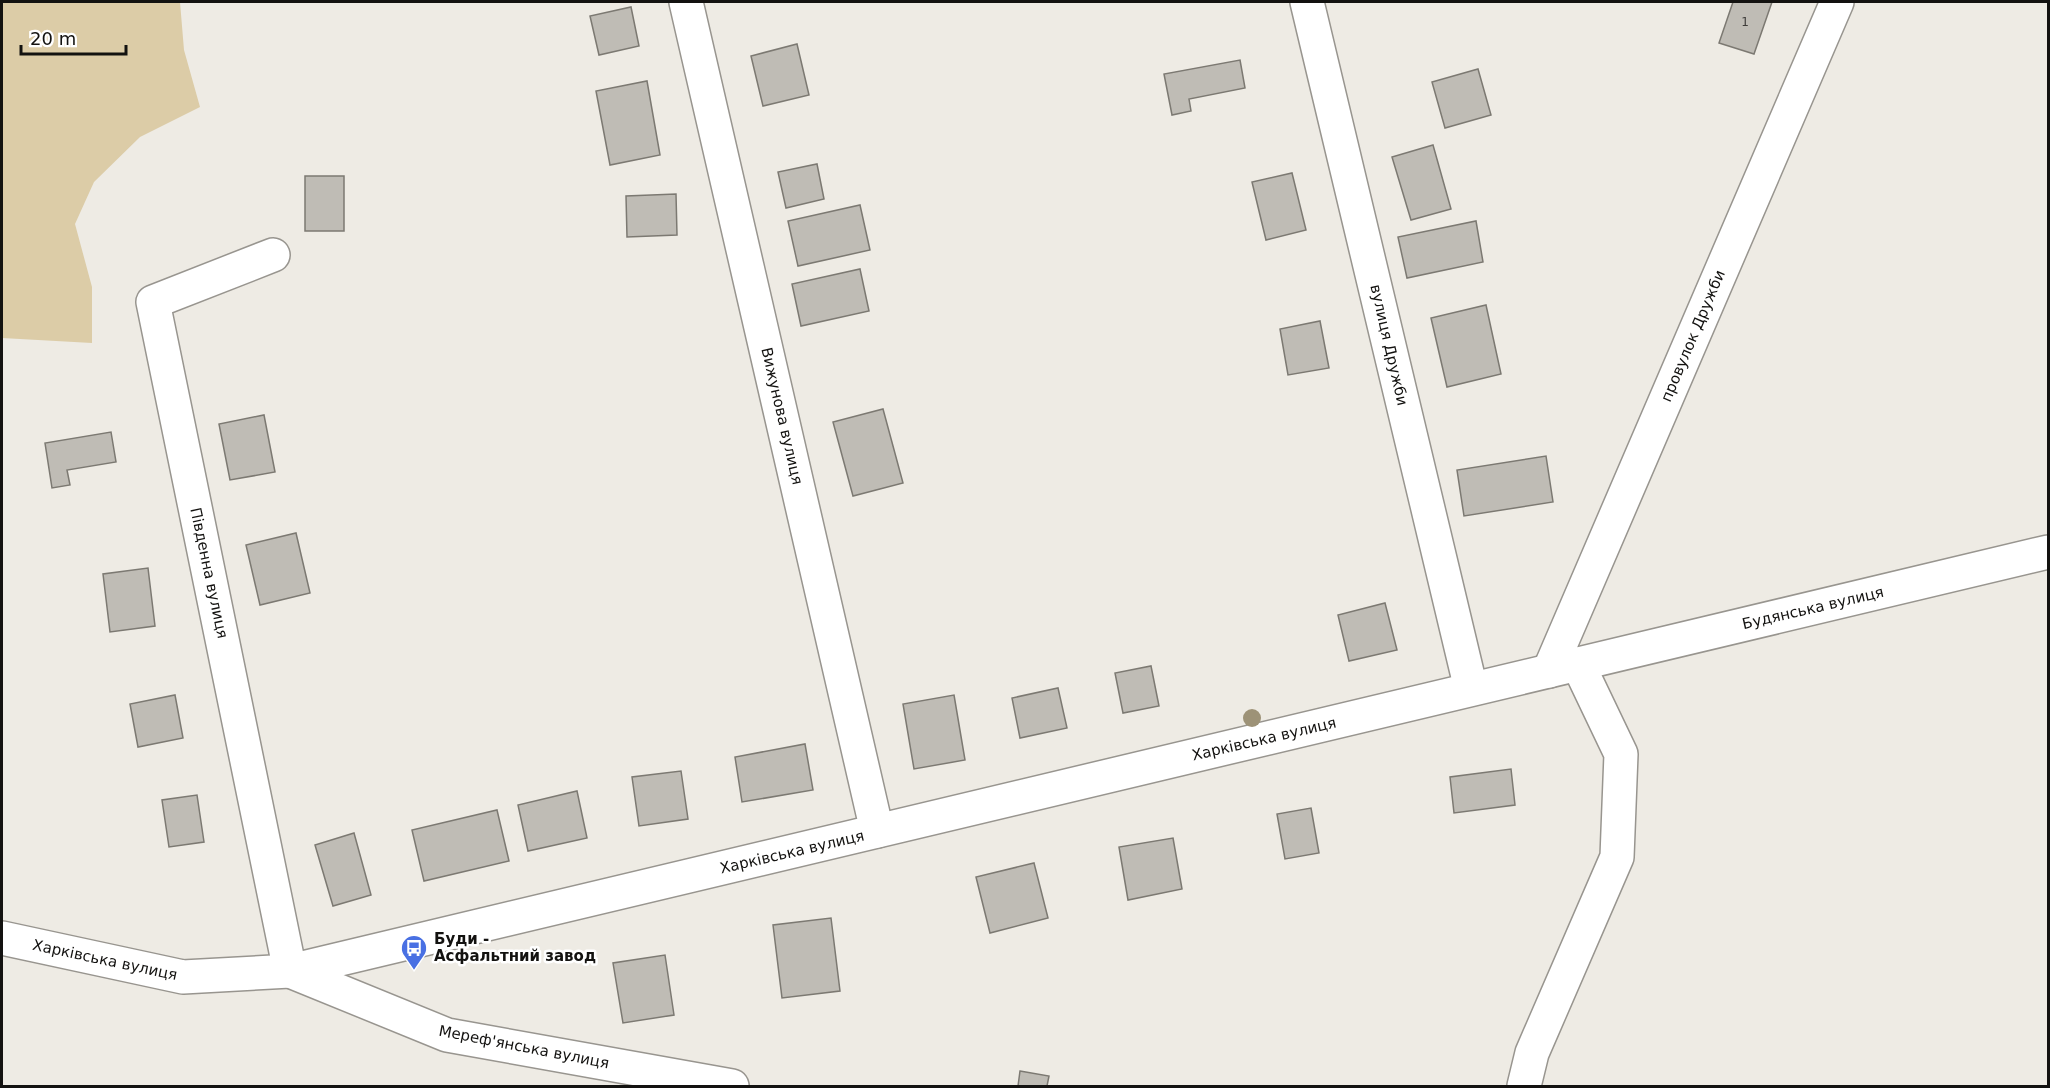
<svg xmlns="http://www.w3.org/2000/svg" width="2050" height="1088" viewBox="0 0 2050 1088" font-family="'DejaVu Sans',sans-serif">
<style>
.green{fill:#dccca7}
.building{fill:#bfbcb5;stroke:#7c7972;stroke-width:1.5}
.lines{fill:none;stroke-linecap:round;stroke-linejoin:round}
.minor-casing{stroke:#98958f;stroke-width:36}
.tertiary-casing{stroke:#98958f;stroke-width:36}
.minor{stroke:#fff;stroke-width:33}
.tertiary{stroke:#fff;stroke-width:33}
.tree{fill:#9d9277}
.labels{text-anchor:middle;dominant-baseline:central;stroke-width:5;stroke-linejoin:round;paint-order:stroke}
.number-label{font-size:12px;fill:#3e3c39}
.street-label{font-size:15px;fill:#131210;stroke:#fff}
.poi-label{font-size:15px;font-weight:bold;fill:#131210;stroke:#fff;text-anchor:start}
</style>
<rect width="100%" height="100%" fill="#eeebe4"/>
<path class="green" d="M2,2H180L184,50L200,107L140,137L94,182L75,224L92,287V343L2,338Z"/>
<g class="building">
<path d="M1733,2H1772L1754,54L1719,43Z"/>
<path d="M631,7L639,46L599,55L590,16Z"/>
<path d="M797,44L809,95L763,106L751,56Z"/>
<path d="M1240,60L1245,88L1189,99L1191,111L1172,115L1164,74Z"/>
<path d="M1478,69L1491,115L1445,128L1432,82Z"/>
<path d="M647,81L660,155L610,165L596,91Z"/>
<path d="M1433,145L1451,209L1411,220L1392,157Z"/>
<path d="M817,164L824,199L786,208L778,172Z"/>
<path d="M1292,173L1306,230L1266,240L1252,182Z"/>
<rect x="305" y="176" width="39" height="55"/>
<path d="M676,194L677,235L627,237L626,196Z"/>
<path d="M860,205L870,250L798,266L788,221Z"/>
<path d="M1476,221L1483,262L1407,278L1398,237Z"/>
<path d="M860,269L869,311L801,326L792,284Z"/>
<path d="M1486,305L1501,374L1447,387L1431,318Z"/>
<path d="M1320,321L1329,368L1288,375L1280,329Z"/>
<path d="M883,409L903,483L853,496L833,422Z"/>
<path d="M264,415L275,472L230,480L219,424Z"/>
<path d="M111,432L116,462L67,470L70,485L52,488L45,443Z"/>
<path d="M1546,456L1553,502L1464,516L1457,470Z"/>
<path d="M296,533L310,593L260,605L246,545Z"/>
<path d="M148,568L155,626L110,632L103,574Z"/>
<path d="M1385,603L1397,650L1349,661L1338,615Z"/>
<path d="M1151,666L1159,706L1123,713L1115,673Z"/>
<path d="M1058,688L1067,728L1020,738L1012,698Z"/>
<path d="M175,695L183,738L138,747L130,704Z"/>
<path d="M954,695L965,760L914,769L903,704Z"/>
<path d="M805,744L813,790L742,802L735,757Z"/>
<path d="M1511,769L1515,805L1454,813L1450,777Z"/>
<path d="M681,771L688,819L639,826L632,777Z"/>
<path d="M577,791L587,838L528,851L518,805Z"/>
<path d="M197,795L204,842L169,847L162,800Z"/>
<path d="M1311,808L1319,853L1285,859L1277,814Z"/>
<path d="M497,810L509,861L424,881L412,830Z"/>
<path d="M354,833L371,895L333,906L315,845Z"/>
<path d="M1173,838L1182,889L1128,900L1119,847Z"/>
<path d="M1034,863L1048,918L990,933L976,877Z"/>
<path d="M831,918L840,991L782,998L773,925Z"/>
<path d="M665,955L674,1015L623,1023L613,963Z"/>
<path d="M1020,1071L1049,1076L1047,1086H1018Z"/>
</g>
<g class="lines">
<g class="minor-casing">
<g id="minor">
<path d="M686,2L877,831"/>
<path d="M1307,2L1471,689"/>
<path d="M273,255L153,302L290,971L447,1035L732,1086"/>
<path d="M1549,671L1837,2"/>
<path d="M1524,1086L1532,1053L1617,857L1621,754L1578,664"/>
</g>
</g>
<g class="tertiary-casing">
<path id="tertiary" d="M2,938L183,977L290,971L2048,552"/>
</g>
<use href="#minor" class="minor"/>
<use href="#tertiary" class="tertiary"/>
</g>
<circle class="tree" cx="1252" cy="718" r="9"/>
<defs>
<g id="bus-pin" transform="scale(1.35)"><path d="M0 17L-7.5 6A9.5 9.5 0 1 1 7.5 6Z" fill="#4970e3" stroke="#fff"/><path d="M-5-6H5V4H4V6H2V4H-2V6H-4V4H-5ZM-3.5-4V0h7V-4ZM-3.5 1.2v1.5H-2V1.2ZM2 1.2v1.5H3.5V1.2Z" fill="#fff"/></g>
</defs>
<g fill-rule="evenodd">
<use href="#bus-pin" x="414" y="948"/>
</g>
<g class="labels">
<g class="number-label">
<text x="1745" y="22">1</text>
</g>
<g class="street-label">
<text transform="translate(1693 336) rotate(-67)">провулок Дружби</text>
<text transform="translate(1389 345) rotate(77)">вулиця Дружби</text>
<text transform="translate(782 416) rotate(77)">Вижунова вулиця</text>
<text transform="translate(209 573) rotate(78)">Південна вулиця</text>
<text transform="translate(1813 608) rotate(-13)">Будянська вулиця</text>
<text transform="translate(1264 739) rotate(-13)">Харківська вулиця</text>
<text transform="translate(792 852) rotate(-13)">Харківська вулиця</text>
<text transform="translate(105 960) rotate(12)">Харківська вулиця</text>
<text transform="translate(524 1047) rotate(11)">Мереф'янська вулиця</text>
</g>
<g class="poi-label">
<text x="434" y="939">Буди -<tspan x="434" dy="17">Асфальтний завод</tspan></text>
</g>
</g>
<rect width="2050" height="1088" fill="none" stroke="#131210" stroke-width="6"/>
<path d="M21 45v9h105v-9" fill="none" stroke="#131210" stroke-width="3"/>
<text x="30" y="45" font-size="18" fill="#131210" stroke="#ffffff" stroke-width="4.5" paint-order="stroke">20 m</text>
</svg>
